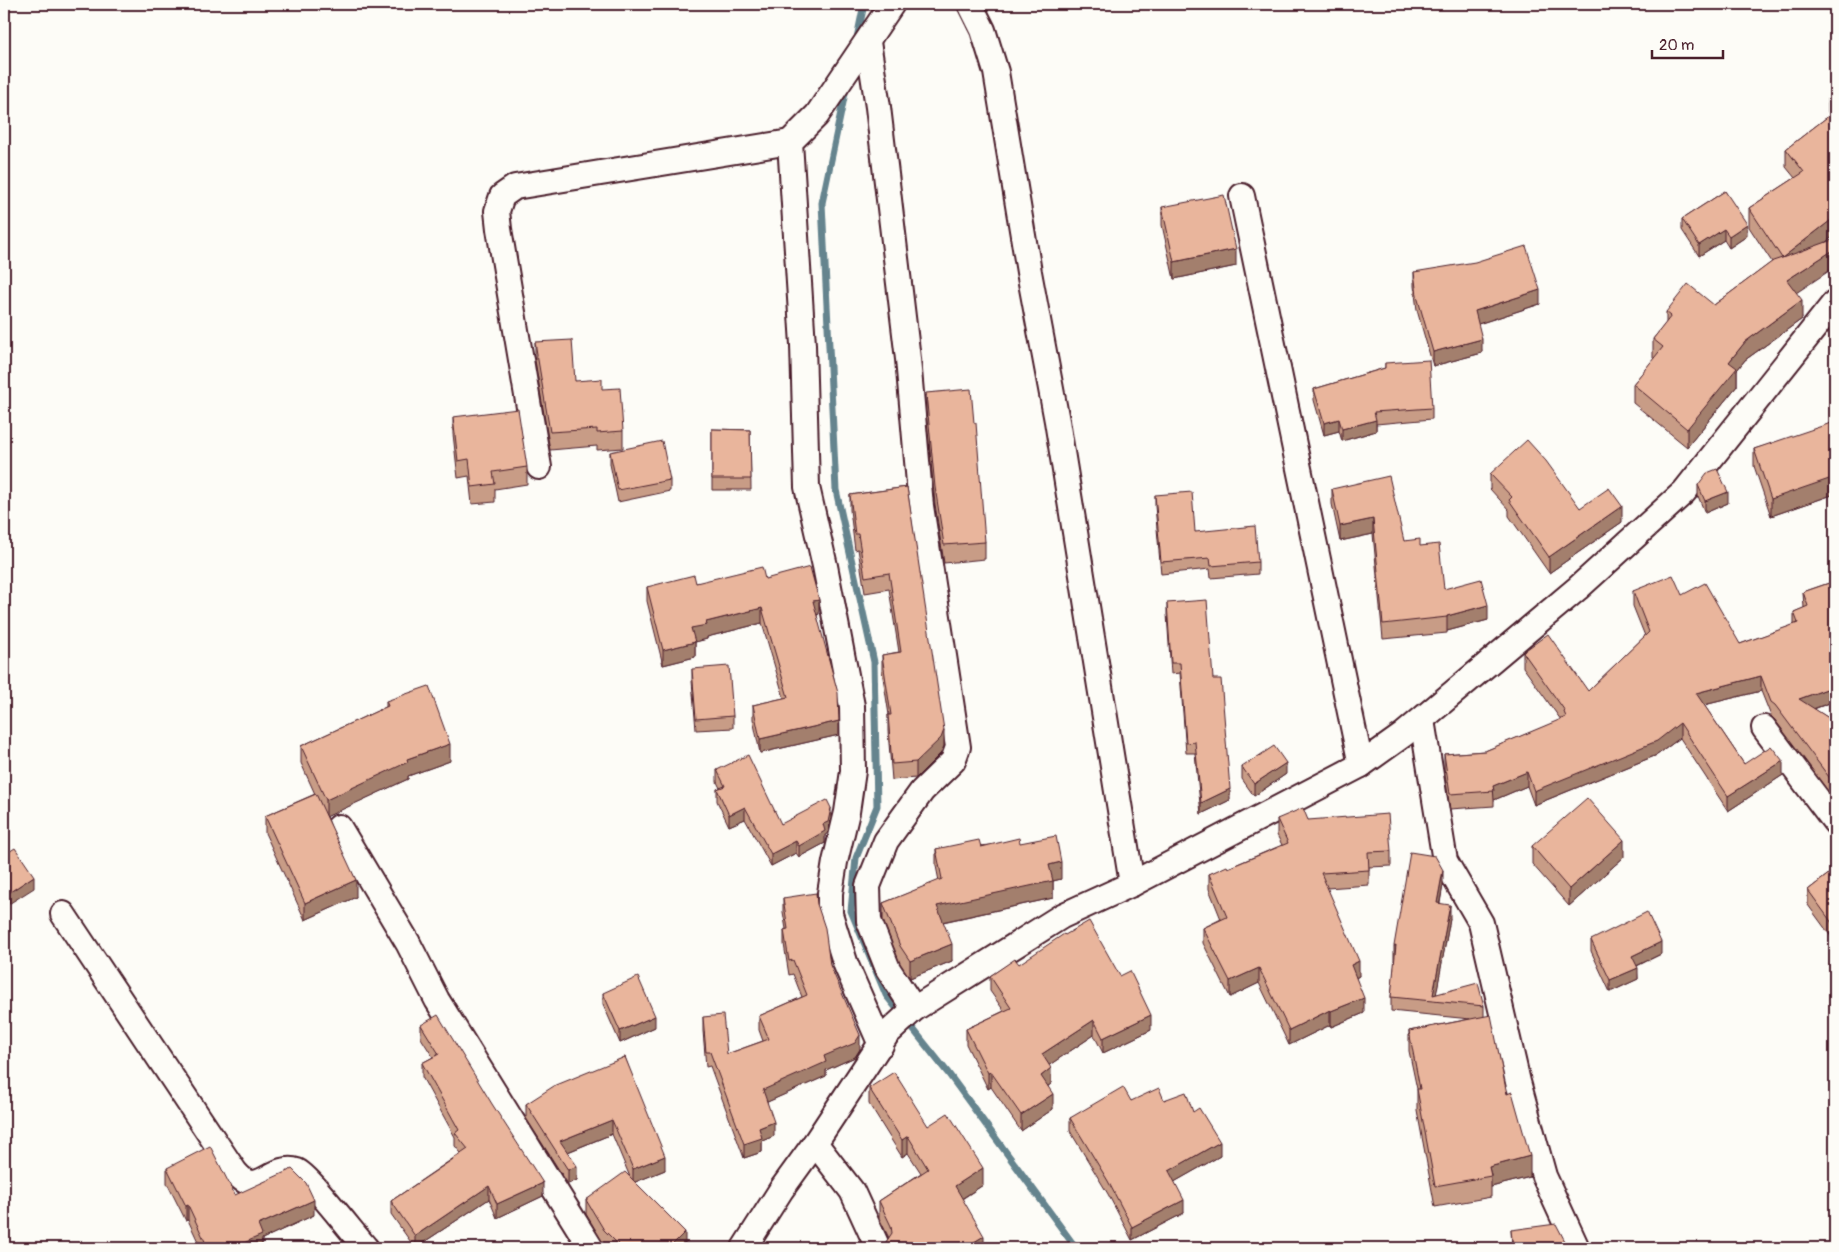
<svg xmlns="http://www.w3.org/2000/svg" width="1839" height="1252" viewBox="0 0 1839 1252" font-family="Pangolin,sans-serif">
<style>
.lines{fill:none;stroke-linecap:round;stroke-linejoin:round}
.stream{stroke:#65848e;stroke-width:7}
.minor-casing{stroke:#4a1f2b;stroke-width:28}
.minor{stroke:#fdfcf7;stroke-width:24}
.wall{fill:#c89c86;stroke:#4a1f2b}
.shaded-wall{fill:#a37f6d;stroke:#4a1f2b}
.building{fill:#e9b59c;stroke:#4a1f2b}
</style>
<rect width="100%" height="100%" fill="#fdfcf7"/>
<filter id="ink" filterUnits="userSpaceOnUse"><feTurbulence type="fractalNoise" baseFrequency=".02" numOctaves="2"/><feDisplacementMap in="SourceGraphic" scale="10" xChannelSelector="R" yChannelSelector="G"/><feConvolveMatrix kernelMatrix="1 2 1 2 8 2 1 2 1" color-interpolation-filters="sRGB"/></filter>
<g filter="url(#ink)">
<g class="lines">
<g class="stream">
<path d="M856,43L864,4"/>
<path d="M846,88L822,203L836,490L874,662L877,806L856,858L851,911L886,995L948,1073L1076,1248"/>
</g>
<g class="minor-casing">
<g id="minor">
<path d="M970,4L983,30L996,72L1029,272L1057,421L1132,884"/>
<path d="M868,42L878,107L908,359L921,506L958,747L953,761L922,791L886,841L868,886L869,921L888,969L914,1009"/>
<path d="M1242,196L1361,765"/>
<path d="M539,467L499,229L497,211L502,196L515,187L790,142"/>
<path d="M1422,720L1445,861L1481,923L1518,1082L1544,1176L1577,1248"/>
<path d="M1764,728L1835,822"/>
<path d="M339,827L408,943L437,1000L591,1248"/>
<path d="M63,914L235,1172C238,1175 242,1180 247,1182C263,1188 277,1164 297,1171C307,1174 355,1236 366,1248"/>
<path d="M881,1045L846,965L830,914V893L835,862L847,812L853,771L852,706L825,566L807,487L803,345L790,142L817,115L892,4"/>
<path d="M815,1143L852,1191L878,1248"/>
<path d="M744,1248L781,1190L815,1143L887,1034L914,1009L1062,916L1132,884L1361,765L1403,735L1578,588L1684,492L1835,302"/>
</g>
</g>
<use href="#minor" class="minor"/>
</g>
<g class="wall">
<path d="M1835,90V235L1826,242L1796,293L1802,319L1745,360L1737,370V386L1687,447L1633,403V384L1654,359L1653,358V339L1666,323V312L1714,305L1772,262L1749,227V208L1795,178L1786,167V149L1830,115L1828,112V93Z"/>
<path d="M1725,191L1747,236L1729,248L1724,240L1699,256L1682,230V219Z"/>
<path d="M1162,207L1236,266L1174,279L1162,225Z"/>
<path d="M1414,272L1540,304L1478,324L1482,353L1433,366L1417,310L1414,286Z"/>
<path d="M535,342L575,381L602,389L623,431V448L597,450V446L550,450L535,360Z"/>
<path d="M1385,363L1432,408V419L1376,424V431L1342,441L1339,431L1324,435L1314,400V389L1385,368Z"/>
<path d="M926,393L985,542V559L944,563L935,504L926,410Z"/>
<path d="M453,417L527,467V484L495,489V502L472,504L469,476L458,478L453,434Z"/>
<path d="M1835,426V494L1771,516L1754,466V449Z"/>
<path d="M712,429L750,430L751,490H712Z"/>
<path d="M610,452L670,480V491L618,502L610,464Z"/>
<path d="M1490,474L1580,508L1622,522L1549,573L1509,516V510L1490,489Z"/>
<path d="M1698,485L1728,503L1705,513L1698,496Z"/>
<path d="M907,487L944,746L941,753L916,778L892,780L888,731V715H889L882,671V655L899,652L889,589L865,593L858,549L855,550L850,510V495Z"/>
<path d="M1332,489L1404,541L1420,546L1444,589L1488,620L1447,631V633L1383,639L1373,534L1340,541L1332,504Z"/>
<path d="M1155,495L1195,532L1258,562V574L1211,578L1210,569L1161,574L1155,506Z"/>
<path d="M765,579L819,614L817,615L839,735L760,753L753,719V705L784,698L762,623L707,637V639L695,642V657L663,665L647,601V587L696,583Z"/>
<path d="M1835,581V701L1814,709L1835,722V800L1775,720L1771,716L1761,691L1704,705L1744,764L1783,775L1728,811L1680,738L1657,755L1534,805L1527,786L1494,800V806L1450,809L1444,768V754L1485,751L1561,720L1523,667V652L1588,691L1645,636L1633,606V591L1682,595L1740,644L1794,625V612L1804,608L1803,592Z"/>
<path d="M1167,603L1213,679L1230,800L1201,814L1195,753H1186L1180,673L1171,674L1167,614Z"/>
<path d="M692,669L733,716V728L696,730L692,681Z"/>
<path d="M386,701L450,761L408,776V779L327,816L356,897L305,920L265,833V816L315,794L301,763V746L386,707Z"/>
<path d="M1242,767L1286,774L1254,796L1242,779Z"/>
<path d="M717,770L781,824L831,819L828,833L825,835V843L799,857L796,853L771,866L745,819L729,826L717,801V789L720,788L717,782Z"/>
<path d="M1277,819L1308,820L1391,851V866L1369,867V885L1327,888L1359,976L1356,978L1364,1013L1331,1027L1330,1025L1289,1045L1259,983L1230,997L1203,943V928L1221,919L1209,889V874L1228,868L1282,845L1277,835Z"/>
<path d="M1020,843L1061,879L1053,881V898L943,922L952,961L910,978L900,963L883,920V903L939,881L936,866V849Z"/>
<path d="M1532,846L1624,857L1569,906L1532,864Z"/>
<path d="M1835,869V942L1808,905V890Z"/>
<path d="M1443,885L1440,903L1450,919L1436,994L1484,1006V1017L1530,1177L1491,1187V1197L1435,1207L1417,1110V1089L1409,1051V1031L1470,1019L1391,1011V997L1395,961H1394Z"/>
<path d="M783,898L817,904L830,965L860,1049L855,1057L826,1070V1076L767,1102L774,1136L762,1141V1152L744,1158L710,1066L706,1067L703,1031V1017L727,1054L763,1041L759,1030V1016L802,997L793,974L789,975L784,944V930L786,929L783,912Z"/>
<path d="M1591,940L1661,954L1637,966L1638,979L1610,992L1591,951Z"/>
<path d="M1019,964L1151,1030L1103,1053L1094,1035L1049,1065L1051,1084L1048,1086L1053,1109L1021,1131L991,1087L988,1089L966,1044V1029L1004,1011L990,991V976Z"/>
<path d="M603,993L655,1027L620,1043L603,1004Z"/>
<path d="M421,1025L543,1196L497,1218L489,1199L415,1248L391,1214V1201L461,1153L455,1146V1137L422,1077V1063L433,1057L421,1038Z"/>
<path d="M625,1057L665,1170L635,1182L685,1246L683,1248H608L604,1244L586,1214V1200L630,1177L612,1134L568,1152L577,1180L568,1184L526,1118V1104Z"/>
<path d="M869,1088L928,1126L983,1185L962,1199L984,1248H886V1242L889,1238L879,1218V1201L921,1173L908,1153L902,1157L869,1104Z"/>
<path d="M1164,1100L1193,1112L1220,1156L1174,1182L1184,1213L1132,1240L1108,1194L1070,1131V1118L1131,1101Z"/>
<path d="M167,1168L235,1195L314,1215L262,1239V1248H201L188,1220L186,1221L167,1183Z"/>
<path d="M1511,1230L1568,1248H1512Z"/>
</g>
<g class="shaded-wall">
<path d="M1835,217V235L1782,276V258Z"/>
<path d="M1747,224V236L1729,248V236Z"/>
<path d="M1724,229V240L1699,256V245Z"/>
<path d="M1236,249V266L1174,279V262Z"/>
<path d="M1835,249V267L1787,299V280Z"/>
<path d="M1540,290V304L1475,325V311Z"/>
<path d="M1802,300V319L1745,360L1737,370V386L1687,447V429L1729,362L1745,342Z"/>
<path d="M1482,339V353L1433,366V352Z"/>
<path d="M1339,419V431L1324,435V423Z"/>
<path d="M1376,420V431L1342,441V429Z"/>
<path d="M1835,471V494L1771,516V499Z"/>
<path d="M1728,492V503L1705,513V501Z"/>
<path d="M1622,506V522L1549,573V557Z"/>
<path d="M1373,519V534L1340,541V526Z"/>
<path d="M819,600V614L813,616V601Z"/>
<path d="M1488,605V620L1447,631V616Z"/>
<path d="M762,608V623L707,637V639L691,643V628L706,622Z"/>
<path d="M695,642V657L663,665V650Z"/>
<path d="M1761,676V691L1696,707V693Z"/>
<path d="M1835,686V701L1799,714V699Z"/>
<path d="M839,721V735L760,753V739Z"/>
<path d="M1680,723V738L1657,755L1534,805V791Z"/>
<path d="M944,730V746L941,753L916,778V762Z"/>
<path d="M450,744V761L408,776V779L326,817V800L407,759Z"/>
<path d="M1783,761V775L1728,811V796Z"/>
<path d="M1286,763V774L1254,796V784Z"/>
<path d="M1527,772V786L1494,800L1493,786Z"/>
<path d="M1230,789V800L1201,814V803Z"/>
<path d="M745,807V819L729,826V815Z"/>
<path d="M831,808V819L828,833L825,835V843L799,857V846L823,824Z"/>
<path d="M1624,840V857L1569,906V889Z"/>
<path d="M796,841V853L771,866V854Z"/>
<path d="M1061,862V879L1053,881V898L937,923V906L1049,865Z"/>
<path d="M1443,870V885L1437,917V903Z"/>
<path d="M34,876V888L4,907V896Z"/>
<path d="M356,880V897L305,920V903Z"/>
<path d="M1450,905V919L1435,1001L1433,995Z"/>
<path d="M1661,942V954L1632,968V956Z"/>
<path d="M952,944V961L910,978V961Z"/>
<path d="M1396,945V960L1394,961V946Z"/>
<path d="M1359,961V976L1351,980V965Z"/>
<path d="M1259,968V983L1230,997V981Z"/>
<path d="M1638,968V979L1610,992V980Z"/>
<path d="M1364,998V1013L1331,1027V1011Z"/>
<path d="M1330,1010V1025L1289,1045V1030Z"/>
<path d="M1151,1015V1030L1103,1053V1038Z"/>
<path d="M655,1016V1027L620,1043V1031Z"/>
<path d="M1094,1020V1035L1042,1070V1054Z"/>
<path d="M860,1035V1049L855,1057L826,1070V1076L763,1104V1090L824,1056Z"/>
<path d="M1051,1068V1084L1041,1091V1076Z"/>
<path d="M991,1072V1087L988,1089V1073Z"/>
<path d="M1053,1094V1109L1021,1131V1115Z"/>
<path d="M612,1120V1134L560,1155V1141Z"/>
<path d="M774,1122V1136L762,1141V1152L744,1158V1144L759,1128Z"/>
<path d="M908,1136V1153L902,1157V1140Z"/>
<path d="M1220,1142V1156L1169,1185V1171Z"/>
<path d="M665,1156V1170L633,1183V1169Z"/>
<path d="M1530,1156V1177L1491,1187V1176L1489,1167Z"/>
<path d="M577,1166V1180L568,1184V1170Z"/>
<path d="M983,1168V1185L955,1203V1186Z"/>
<path d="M543,1183V1196L497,1218V1204Z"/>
<path d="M489,1186V1199L415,1248V1236Z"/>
<path d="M314,1200V1215L262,1239V1248H232L258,1225Z"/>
<path d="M1184,1200V1213L1132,1240V1227Z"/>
<path d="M188,1205V1220L186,1221V1206Z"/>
<path d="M685,1232V1246L683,1248H669Z"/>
<path d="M984,1236V1248H964Z"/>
</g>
<g class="building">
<path d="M1835,90V108L1828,93Z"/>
<path d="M1835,111V217L1782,258L1835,239V249L1787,280L1802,300L1745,342L1729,362L1737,368L1687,429L1633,384L1663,347L1653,339L1671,316L1666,312L1688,284L1714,305L1773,261L1782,258L1749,208L1804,172L1786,149Z"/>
<path d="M1725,191L1747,224L1729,236L1724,229L1699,245L1682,219Z"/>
<path d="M1224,195L1236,249L1174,262L1162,207Z"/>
<path d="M1526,246L1540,290L1475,311L1482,339L1433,352L1417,296L1414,272L1475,262Z"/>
<path d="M572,340L575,381L602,379V389L620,388L623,431L597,433V429L550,432L535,342Z"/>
<path d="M1429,360L1432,408L1374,412L1376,420L1342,429L1339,419L1324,423L1314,389L1385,368V363Z"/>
<path d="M971,389L974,423H976L985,542L944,545L935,487L926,393Z"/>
<path d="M518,409L527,467L493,472L495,484L472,487L469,459L458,461L453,417Z"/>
<path d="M1834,422L1835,426V471H1834L1835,477L1771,499L1754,449Z"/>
<path d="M712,429L750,430L751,479H712Z"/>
<path d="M1527,440L1546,461L1580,508L1609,488L1622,506L1549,557L1509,500L1512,497L1490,474Z"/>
<path d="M662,441L670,480L618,490L610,452Z"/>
<path d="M1717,469L1728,492L1705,501L1698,485L1707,473Z"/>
<path d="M1389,476L1404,541L1420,539V546L1439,544L1444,589L1481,579L1488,605L1447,616V617L1383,624L1373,519L1340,526L1332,489Z"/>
<path d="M907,487L944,730L941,738L916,762L892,764L888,715H891L882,655L901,652L889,573L865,577L858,534H855L850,495Z"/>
<path d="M1192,492L1195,532L1255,526L1258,562L1211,566L1210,558L1161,562L1155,495Z"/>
<path d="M762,567L765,579L810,567L819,600L813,601L838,693L839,721L760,739L753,705L788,697L762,608L706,622L707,625L691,628L695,642L663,650L647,587L694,575L696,583Z"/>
<path d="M1673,575L1682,595L1705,583L1740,644L1798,623L1794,612L1808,606L1803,592L1835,581V686L1799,699L1835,722V785L1775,705L1771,702L1761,676L1696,693L1744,764L1771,746L1783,761L1728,796L1680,723L1657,741L1534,791L1527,772L1493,786L1494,791L1450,794L1444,754L1485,751L1566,717L1564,712L1565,711L1523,652L1548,634L1588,691L1649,632L1633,591Z"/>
<path d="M1207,600L1213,679H1221L1230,789L1201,803L1195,742L1186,743L1180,663H1171L1167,603Z"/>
<path d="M729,666L733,716L696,719L692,669Z"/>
<path d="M429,686L450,744L407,759L408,762L326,800L301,746L388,706L386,701Z"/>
<path d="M1274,746L1286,763L1254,784L1242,767Z"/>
<path d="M748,755L781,824L827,800L831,808L828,822L823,824L825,831L799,846L796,841L771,854L745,807L729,815L717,789L725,786L717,770Z"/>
<path d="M316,794L356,880L305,903L265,816Z"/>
<path d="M1587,798L1624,840L1569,889L1532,846Z"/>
<path d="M1303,808L1308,820L1388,814L1391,851L1368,852L1369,870L1321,873L1359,961L1351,965L1364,998L1331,1011L1330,1010L1289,1030L1259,968L1230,981L1203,928L1227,917L1209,874L1227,866L1228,868L1288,843L1277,819Z"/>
<path d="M1056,836L1061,862L1049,865L1053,881L937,906L952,944L910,961L900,946L883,903L942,879L936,849L979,840L981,847L1019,838L1020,843Z"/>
<path d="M15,848L34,876L4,896V855Z"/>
<path d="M1410,852L1435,856L1443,870L1437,903L1450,905L1433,995L1478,983L1484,1006L1391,997L1396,945L1394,946Z"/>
<path d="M1835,869V927L1808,890Z"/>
<path d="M816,893L817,904L825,928L830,965L860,1035L855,1043L824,1056L826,1062L763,1090L774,1122L759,1128L762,1138L744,1144L710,1052H706L703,1017L723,1015L727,1054L769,1039L759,1016L807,995L793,960L789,961L784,930L788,929L783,898Z"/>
<path d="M1647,912L1661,942L1632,956L1638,968L1610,980L1591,940Z"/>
<path d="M1089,921L1120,976L1130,971L1151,1015L1103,1038L1094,1020L1042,1054L1051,1068L1041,1076L1053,1094L1021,1115L991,1072L988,1073L966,1029L1011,1008L990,976L1015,959L1019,964L1064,934L1065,935Z"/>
<path d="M638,977L655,1016L620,1031L603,993Z"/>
<path d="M438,1015L492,1104L543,1183L497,1204L489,1186L415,1236L391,1201L468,1149L455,1133L459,1130L422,1063L439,1054L421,1025Z"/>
<path d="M1491,1015L1507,1094L1512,1092L1530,1156L1489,1167L1491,1176L1435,1186L1417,1089H1420L1409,1031Z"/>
<path d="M625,1057L665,1156L633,1169L612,1120L560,1141L577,1166L568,1170L526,1104L554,1086Z"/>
<path d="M894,1072L928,1126L948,1113L983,1168L955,1186L984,1236L964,1248H890L886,1242L892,1233L891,1226L879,1201L928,1169L908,1136L902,1140L869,1088Z"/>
<path d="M1123,1087L1131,1101L1159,1088L1164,1100L1186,1092L1193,1112L1199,1108L1220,1142L1169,1171L1184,1200L1132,1227L1108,1181L1070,1118Z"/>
<path d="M210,1146L235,1195L292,1169L306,1183L314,1200L258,1225L262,1235L232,1248H208L188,1205L186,1206L167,1168Z"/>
<path d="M625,1172L685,1232L669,1248H622L604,1230L586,1200Z"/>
<path d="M1556,1224L1567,1245L1568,1248H1513L1511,1230Z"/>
</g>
</g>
<rect width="1839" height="1252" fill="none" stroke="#fdfcf7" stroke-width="20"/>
<rect x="10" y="10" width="1819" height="1232" fill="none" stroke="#4a1f2b" stroke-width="2" filter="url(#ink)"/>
<path d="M1652 50v8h71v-8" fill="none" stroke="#4a1f2b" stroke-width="2.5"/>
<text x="1659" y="50" font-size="15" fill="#4a1f2b" stroke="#fdfcf7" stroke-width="4" paint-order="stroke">20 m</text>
</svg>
